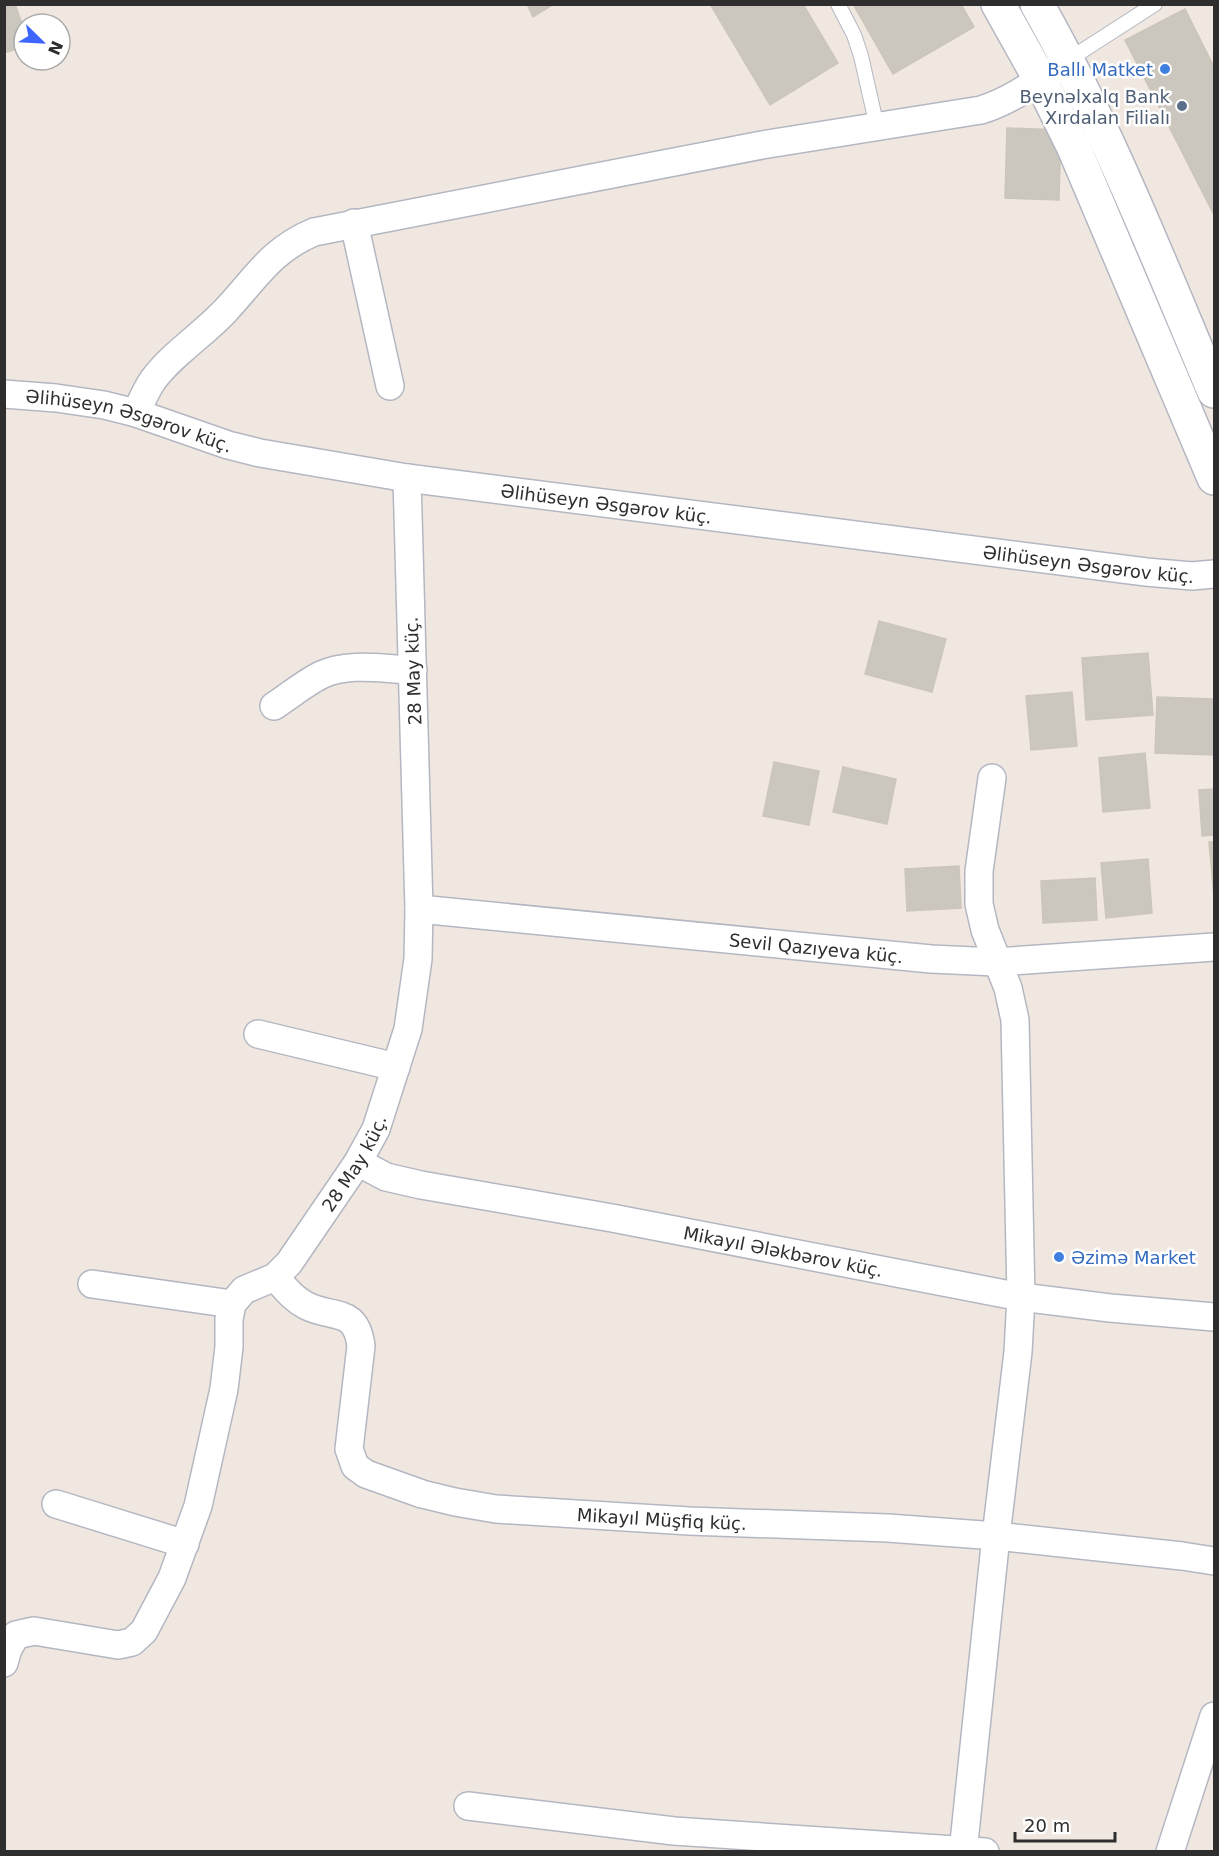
<svg xmlns="http://www.w3.org/2000/svg" width="1219" height="1856" viewBox="0 0 1219 1856" font-family="'DejaVu Sans',sans-serif">
<style>
.building{fill:#cbc7be;stroke:#ccc5b9;stroke-width:1.5}
.lines{fill:none;stroke-linecap:round;stroke-linejoin:round}
.lane-casing{stroke:#b4b7c2;stroke-width:16}
.street-casing{stroke:#b4b7c2;stroke-width:30}
.secondary-casing{stroke:#b4b7c2;stroke-width:36}
.lane{stroke:#fff;stroke-width:14}
.street{stroke:#fff;stroke-width:27}
.secondary{stroke:#fff;stroke-width:33}
.shop-dot{fill:#3f7fe0;stroke:#fff;stroke-width:2}
.service-dot{fill:#5c6f8a;stroke:#fff;stroke-width:2}
.labels{text-anchor:middle;dominant-baseline:central;stroke-width:5;stroke-linejoin:round;paint-order:stroke}
.shop-label{font-size:18px;fill:#366cbe;stroke:#fff;text-anchor:end}
.service-label{font-size:18px;fill:#4e5e75;stroke:#fff;text-anchor:end}
.street-label{font-size:18px;fill:#2e2e2e;stroke:#fff}
</style>
<rect width="100%" height="100%" fill="#f0e8e0"/>
<g class="building">
<path d="M4,4H15L24,30V47L4,53Z"/>
<path d="M527,4H554L533,17Z"/>
<path d="M710,4H803L838,63L770,105Z"/>
<path d="M853,4H961L974,27L893,74Z"/>
<path d="M1185,9L1214,67V215L1125,40Z"/>
<path d="M1007,128L1061,130L1059,200L1005,198Z"/>
<path d="M879,621L946,639L932,692L865,674Z"/>
<path d="M1148,653L1153,715L1086,720L1082,658Z"/>
<path d="M1072,692L1077,746L1031,750L1026,696Z"/>
<path d="M1157,697L1214,699V755L1155,753Z"/>
<path d="M1145,753L1150,808L1103,812L1099,758Z"/>
<path d="M774,762L819,771L809,825L763,816Z"/>
<path d="M843,767L896,779L887,824L833,812Z"/>
<path d="M1214,789V835L1202,836L1199,790Z"/>
<path d="M1209,842H1214V897Z"/>
<path d="M1148,859L1152,913L1106,918L1101,863Z"/>
<path d="M959,866L961,908L907,911L905,869Z"/>
<path d="M1095,878L1097,920L1043,923L1041,881Z"/>
</g>
<g class="lines">
<g class="lane-casing">
<g id="lane">
<path d="M838,4L854,35L861,56L877,127"/>
<path d="M1068,60L1155,4"/>
</g>
</g>
<g class="street-casing">
<g id="street">
<path d="M354,223L390,386"/>
<path id="s1" d="M4,394L56,398L104,405L136,413L228,445L260,453L407,478L1146,572L1192,576L1214,574"/>
<path d="M136,413C141,402 146,390 153,380C173,353 203,335 226,310C256,278 271,250 314,232L762,145L981,110C1009,101 1032,85 1056,69"/>
<path d="M274,706C289,696 305,683 321,675C348,662 383,669 413,670"/>
<path id="s2" d="M419,909L931,959L996,962L1214,947"/>
<path d="M258,1034L396,1067"/>
<path id="s3" d="M358,1162L386,1177L421,1185L612,1218L1021,1297L1110,1308L1214,1317"/>
<path id="s4" d="M275,1277C285,1288 293,1299 307,1306C334,1319 356,1307 361,1346L349,1449L355,1466L366,1474L422,1494L455,1502L496,1509L689,1521L888,1528L996,1536L1182,1556L1214,1561"/>
<path d="M92,1284L232,1304"/>
<path d="M56,1504L185,1544"/>
<path id="s5" d="M4,1663L8,1649L16,1635L34,1631L118,1645L132,1642L144,1631L172,1578L198,1506L224,1389L229,1347V1319L232,1304L244,1290L275,1277L289,1263L358,1162L376,1129L408,1029L418,959L419,909L407,478"/>
<path d="M468,1806L674,1831L985,1852"/>
<path d="M963,1852L996,1536L1018,1352L1021,1297L1015,1020L1008,988L985,930L979,904V871L992,778"/>
<path d="M1170,1852L1214,1716"/>
</g>
</g>
<g class="secondary-casing">
<g id="secondary">
<path d="M998,4L1040,79L1074,148L1214,478"/>
<path d="M1037,4C1107,128 1159,261 1214,391"/>
</g>
</g>
<use href="#lane" class="lane"/>
<use href="#street" class="street"/>
<use href="#secondary" class="secondary"/>
</g>
<g class="shop-dot">
<circle cx="1165" cy="69" r="6"/>
<circle cx="1059" cy="1257" r="6"/>
</g>
<circle class="service-dot" cx="1182" cy="106" r="6"/>
<g class="labels">
<g class="shop-label">
<text x="1153" y="69">Ballı Matket</text>
<text x="1071" y="1257" text-anchor="start">Əzimə Market</text>
</g>
<g class="service-label">
<text x="1170" y="96">Beynəlxalq Bank<tspan x="1170" dy="21">Xırdalan Filialı</tspan></text>
</g>
<g class="street-label">
<text stroke="none"><textPath href="#s1" startOffset="128">Əlihüseyn Əsgərov küç.</textPath></text>
<text stroke="none"><textPath href="#s1" startOffset="614">Əlihüseyn Əsgərov küç.</textPath></text>
<text stroke="none"><textPath href="#s1" startOffset="1100">Əlihüseyn Əsgərov küç.</textPath></text>
<text transform="translate(413 671) rotate(-92)">28 May küç.</text>
<text stroke="none"><textPath href="#s2" startOffset="399">Sevil Qazıyeva küç.</textPath></text>
<text stroke="none"><textPath href="#s5" startOffset="698">28 May küç.</textPath></text>
<text stroke="none"><textPath href="#s3" startOffset="436">Mikayıl Ələkbərov küç.</textPath></text>
<text stroke="none"><textPath href="#s4" startOffset="554">Mikayıl Müşfiq küç.</textPath></text>
</g>
</g>
<rect width="1219" height="1856" fill="none" stroke="#2e2e2e" stroke-width="12"/>
<g transform="translate(42 42) rotate(114)"><circle r="28" fill="#ffffff" stroke="#ababab" stroke-width="1.5"/>
<path d="M0-4.5L10 22L0 15L-10 22Z" fill="#3e66ff"/>
<text y="-9" font-size="16" font-weight="bold" text-anchor="middle" fill="#2e2e2e">N</text>
</g>
<path d="M1015 1832v9h100v-9" fill="none" stroke="#2e2e2e" stroke-width="3"/>
<text x="1024" y="1832" font-size="18" fill="#2e2e2e" stroke="#ffffff" stroke-width="4.5" paint-order="stroke">20 m</text>
</svg>
